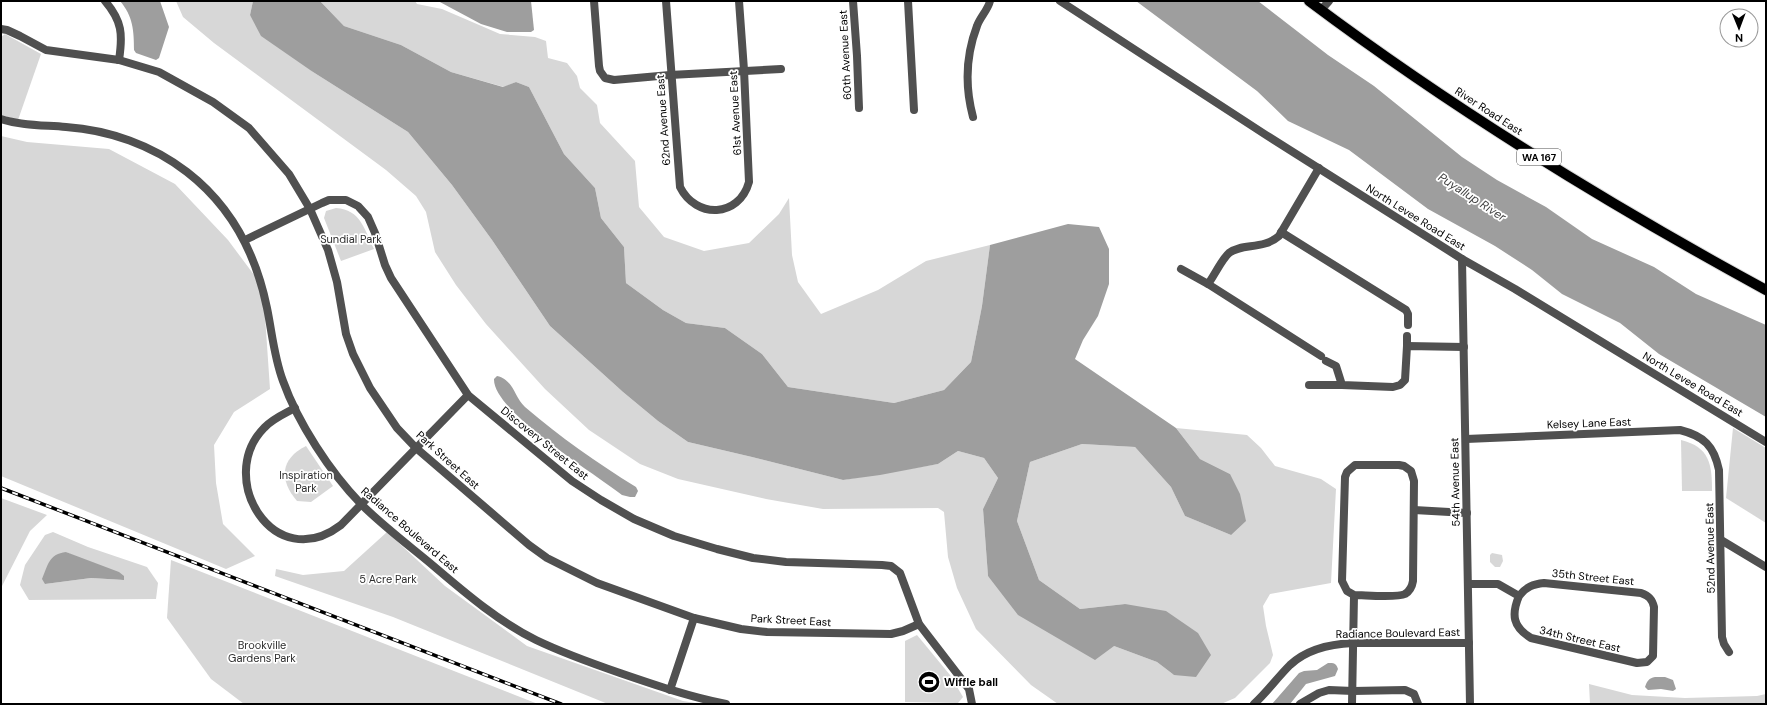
<svg xmlns="http://www.w3.org/2000/svg" width="1767" height="705" viewBox="0 0 1767 705" font-family="'DM Sans',sans-serif">
<style>
.green{fill:#d7d7d7;fill-rule:evenodd}
.water{fill:#9e9e9e}
.lines{fill:none;stroke-linecap:round;stroke-linejoin:round}
.major-casing{stroke:#dbdbdb;stroke-width:12}
.minor{stroke:#505050;stroke-width:8}
.major{stroke:#000;stroke-width:10}
.rail-casing{stroke:#000;stroke-width:3.5}
.rail{stroke:#fff;stroke-width:2;stroke-dasharray:6;stroke-linecap:butt}
.labels{text-anchor:middle;dominant-baseline:central;stroke-width:3.5;stroke-linejoin:round;paint-order:stroke}
.shield{fill:#fff;stroke:#4c4c4c;stroke-width:1}
.shield-label{font-size:10px;font-weight:bold;fill:#000}
.street-label{font-size:11px;fill:#000;stroke:#fff}
.park-label{font-size:11px;fill:#2e2e2e;stroke:#fff}
.poi-label{font-size:11px;font-weight:bold;fill:#000;stroke:#fff;text-anchor:start}
.water-label{font-size:12px;font-style:italic;fill:#3f3f3f;stroke:#fff}
</style>
<rect width="100%" height="100%" fill="#fff"/>
<g class="green">
<path d="M176,1H253L250,15L313,72L408,132L452,185L492,240L550,326L623,392L658,421L688,442L752,457L843,480L938,464L958,451L984,458L998,478L983,509L988,576L1114,646L1157,662L1174,675L1125,604L1080,609L1039,580L1017,521L1030,462L1082,444L1135,447L1171,487L1185,516L1231,535L1230,474L1200,459L1176,428L1247,435L1261,448L1275,466L1321,479L1336,489L1331,583L1270,594L1263,606L1266,626L1273,655L1270,663L1235,698L1221,704H1058L1031,685L976,629L957,588L948,557L944,512L938,508L823,509L766,499L678,479L640,464L589,430L545,389L486,324L456,285L435,252L426,212L416,196L386,170L214,43L183,17Z"/>
<path d="M320,1H415L417,4L442,9L500,34L535,37L546,41L548,58L567,63L577,76L580,88L597,105L600,123L635,161L639,207L664,237L704,251L749,243L779,214L789,198L792,255L798,282L821,314L878,290L926,261L990,245L982,306L971,362L944,390L894,403L788,387L762,354L725,328L686,323L663,310L626,283L624,247L601,218L595,188L564,154L529,87L516,82L504,87L451,72L401,45L344,26Z"/>
<path d="M5,34L41,54L18,120L1,115V37Z"/>
<path d="M1,136L27,142L109,149L175,184L228,240L263,287L270,389L234,412L214,445L216,483L223,524L255,556L226,569L1,476Z"/>
<path d="M336,208C361,210 364,229 374,249L341,261L324,218L326,211Z"/>
<path d="M1733,428L1766,448V523L1726,498Z"/>
<path d="M1681,440C1710,447 1712,465 1712,491H1682Z"/>
<path d="M306,446L333,486L311,502L297,501C279,480 280,459 306,446Z"/>
<path d="M1,498L47,515L30,531L1,588Z"/>
<path d="M53,532L88,547L147,567L158,583L156,599L29,600L20,585L25,565L45,535ZM66,552L123,580L91,578L45,584Z"/>
<path d="M387,532L445,586L527,646L683,701L701,704H608L393,617L275,576L276,569L303,575L344,571Z"/>
<path d="M1492,553L1502,555L1503,561L1500,567H1495L1490,562V555Z"/>
<path d="M171,560L538,704H244L211,679L167,618Z"/>
<path d="M917,635L950,675L963,697L958,703L905,702V641Z"/>
<path d="M1589,684L1632,695L1685,698L1757,696L1766,694V704H1590Z"/>
</g>
<g class="water">
<path d="M120,1H160L169,27L159,58L156,60L136,53L134,50C134,31 133,16 120,1Z"/>
<path d="M253,1H320L344,26L401,45L451,72L503,87L516,82L529,87L564,154L595,188L601,218L624,247L626,283L663,310L686,323L725,328L762,354L788,387L894,403L944,390L971,362L982,306L990,245L1068,224L1099,227L1109,249V284L1098,316L1083,340L1075,359L1176,428L1200,459L1230,474L1240,494L1246,521L1231,535L1185,516L1171,487L1135,447L1082,444L1030,462L1017,521L1039,580L1080,609L1125,604L1166,611L1198,633L1211,655L1196,677L1174,675L1157,662L1114,646L1095,660L1018,615L988,576L983,509L998,478L984,458L958,451L938,464L880,475L843,480L752,457L688,442L658,421L623,392L550,326L492,240L452,185L408,132L313,72L261,36L250,15Z"/>
<path d="M438,1H531L534,30L531,32H507L481,24Z"/>
<path d="M1136,1H1258L1328,55L1374,86L1462,157L1497,180L1546,207L1592,239L1654,267L1696,294L1766,325V417L1659,354L1620,323L1562,294L1532,270L1495,246L1428,209L1349,150L1288,121L1257,91Z"/>
<path d="M497,376C514,380 514,397 525,407C560,437 597,463 636,487L638,491L635,497H630L622,495C596,474 493,412 494,379Z"/>
<path d="M66,552L119,572L124,576V580L91,578L45,584L42,579C48,565 49,554 66,552Z"/>
<path d="M1328,663C1334,663 1336,663 1338,669L1335,676L1306,684L1290,704H1272L1299,673L1304,671L1317,670Z"/>
<path d="M1655,677H1665L1673,680L1676,689L1673,691L1661,689L1648,690L1645,687C1647,681 1649,678 1655,677Z"/>
</g>
<g class="lines">
<g class="major-casing">
<path id="major" d="M1309,1C1453,109 1608,204 1766,290"/>
</g>
<g class="minor">
<path d="M105,1C122,21 123,34 119,60"/>
<path d="M594,1L599,66L600,71L605,78L614,80L670,75L781,69"/>
<path d="M666,1L680,187C696,219 739,218 749,182L744,70L739,1"/>
<path d="M853,1L857,56L859,108"/>
<path d="M908,1L914,110"/>
<path d="M1060,1L1266,135L1462,259L1515,289L1766,442"/>
<path d="M1321,10L1329,1"/>
<path d="M1,29L7,30L20,36L46,50L119,60L159,72L213,102L249,128L289,174L310,209L328,250L337,282L346,334L353,354L370,388L397,428L416,448L529,545L547,558L597,583L694,618L741,629L767,632L891,634L903,631L919,624"/>
<path d="M973,117C965,87 966,55 977,26C980,17 988,10 990,1"/>
<path d="M1,119C23,126 44,125 66,127C109,130 152,145 187,172C231,206 256,254 267,308C272,332 274,357 283,381C298,423 330,472 361,504C382,525 407,544 430,563C463,591 496,620 536,640C563,653 591,663 620,673C655,685 690,697 726,704"/>
<path d="M1319,168L1279,236C1263,250 1242,243 1229,253C1222,259 1214,276 1208,284L1321,356"/>
<path d="M1281,232L1406,310L1408,314V325"/>
<path d="M245,240L322,203L329,200H346L358,206L368,217L375,233L385,265L391,278L468,395L572,481L601,500L634,519L674,536L717,549L753,558L786,562L882,565L891,566L900,573L919,624L969,689L972,704"/>
<path d="M1462,259L1470,704"/>
<path d="M1181,269L1208,284"/>
<path d="M1407,346V336"/>
<path d="M1326,361L1336,366L1342,385L1393,387L1400,385L1405,380L1407,346L1464,347"/>
<path d="M1309,385H1342"/>
<path d="M295,408C284,414 272,419 264,428C215,478 274,576 341,525L468,395"/>
<path d="M1466,439L1680,430C1704,436 1714,446 1719,470L1722,637L1724,644L1729,652"/>
<path d="M1414,510L1467,513"/>
<path d="M1721,540L1766,567"/>
<path d="M1468,584H1498L1519,596C1526,587 1533,584 1544,583L1641,593C1649,596 1652,599 1654,607L1653,656L1647,662L1637,663L1531,638C1513,627 1511,615 1519,596"/>
<path d="M670,690L694,618"/>
<path d="M1254,704C1267,692 1277,678 1290,665C1307,649 1330,644 1353,643H1469"/>
<path d="M1300,704L1319,693L1329,690L1353,691L1405,690L1414,694L1418,704"/>
<path d="M1352,704L1354,595L1347,591L1342,581L1345,477L1347,472L1355,465H1399L1404,466L1411,471L1414,481L1413,581C1412,587 1410,591 1405,594C1397,598 1365,595 1354,595"/>
</g>
<use href="#major" class="major"/>
<g class="rail-casing">
<path id="rail" d="M1,488L561,704"/>
</g>
<use href="#rail" class="rail"/>
</g>
<defs>
<g id="stadium-disc" transform="scale(1.15)"><circle r="9.5" fill="#000" stroke="#fff"/><path d="M0-5a6.5 5 0 1 0 0 10a6.5 5 0 1 0 0-10ZM-3.5-1.8h7v3.6h-7Z" fill="#fff"/></g>
</defs>
<g fill-rule="evenodd">
<use href="#stadium-disc" x="929" y="682"/>
</g>
<g class="labels">
<rect class="shield" x="1517" y="149" width="44" height="16" rx="3"/>
<g class="shield-label">
<text x="1539" y="157">WA 167</text>
</g>
<g class="street-label">
<text transform="translate(845 55) rotate(-93)">60th Avenue East</text>
<text transform="translate(1489 111) rotate(33)">River Road East</text>
<text transform="translate(735 113) rotate(-93)">61st Avenue East</text>
<text transform="translate(663 120) rotate(-94)">62nd Avenue East</text>
<text transform="translate(1416 217) rotate(32)">North Levee Road East</text>
<text transform="translate(1693 384) rotate(31)">North Levee Road East</text>
<text transform="translate(1589 423) rotate(-2)">Kelsey Lane East</text>
<text transform="translate(545 443) rotate(39)">Discovery Street East</text>
<text transform="translate(448 460) rotate(42)">Park Street East</text>
<text transform="translate(1455 482) rotate(-91)">54th Avenue East</text>
<text transform="translate(410 530) rotate(41)">Radiance Boulevard East</text>
<text transform="translate(1710 548) rotate(-91)">52nd Avenue East</text>
<text transform="translate(1593 577) rotate(6)">35th Street East</text>
<text transform="translate(791 620) rotate(3)">Park Street East</text>
<text transform="translate(1398 633) rotate(-1)">Radiance Boulevard East</text>
<text transform="translate(1580 639) rotate(13)">34th Street East</text>
</g>
<g class="park-label">
<text x="351" y="239">Sundial Park</text>
<text x="306" y="475">Inspiration<tspan x="306" dy="13">Park</tspan></text>
<text x="388" y="579">5 Acre Park</text>
<text x="262" y="645">Brookville<tspan x="262" dy="13">Gardens Park</tspan></text>
</g>
<g class="poi-label">
<text x="944" y="682">Wiffle ball</text>
</g>
<g class="water-label">
<text transform="translate(1472 197) rotate(33)">Puyallup River</text>
</g>
</g>
<rect width="1767" height="705" fill="none" stroke="#000000" stroke-width="4"/>
<g transform="translate(1739 28) rotate(179)"><circle r="19" fill="#ffffff" stroke="#999999"/>
<path d="M0-3L7 15L0 10L-7 15Z" fill="#000000"/>
<text y="-6" font-size="11" font-weight="bold" text-anchor="middle" fill="#000000">N</text>
</g>
</svg>
